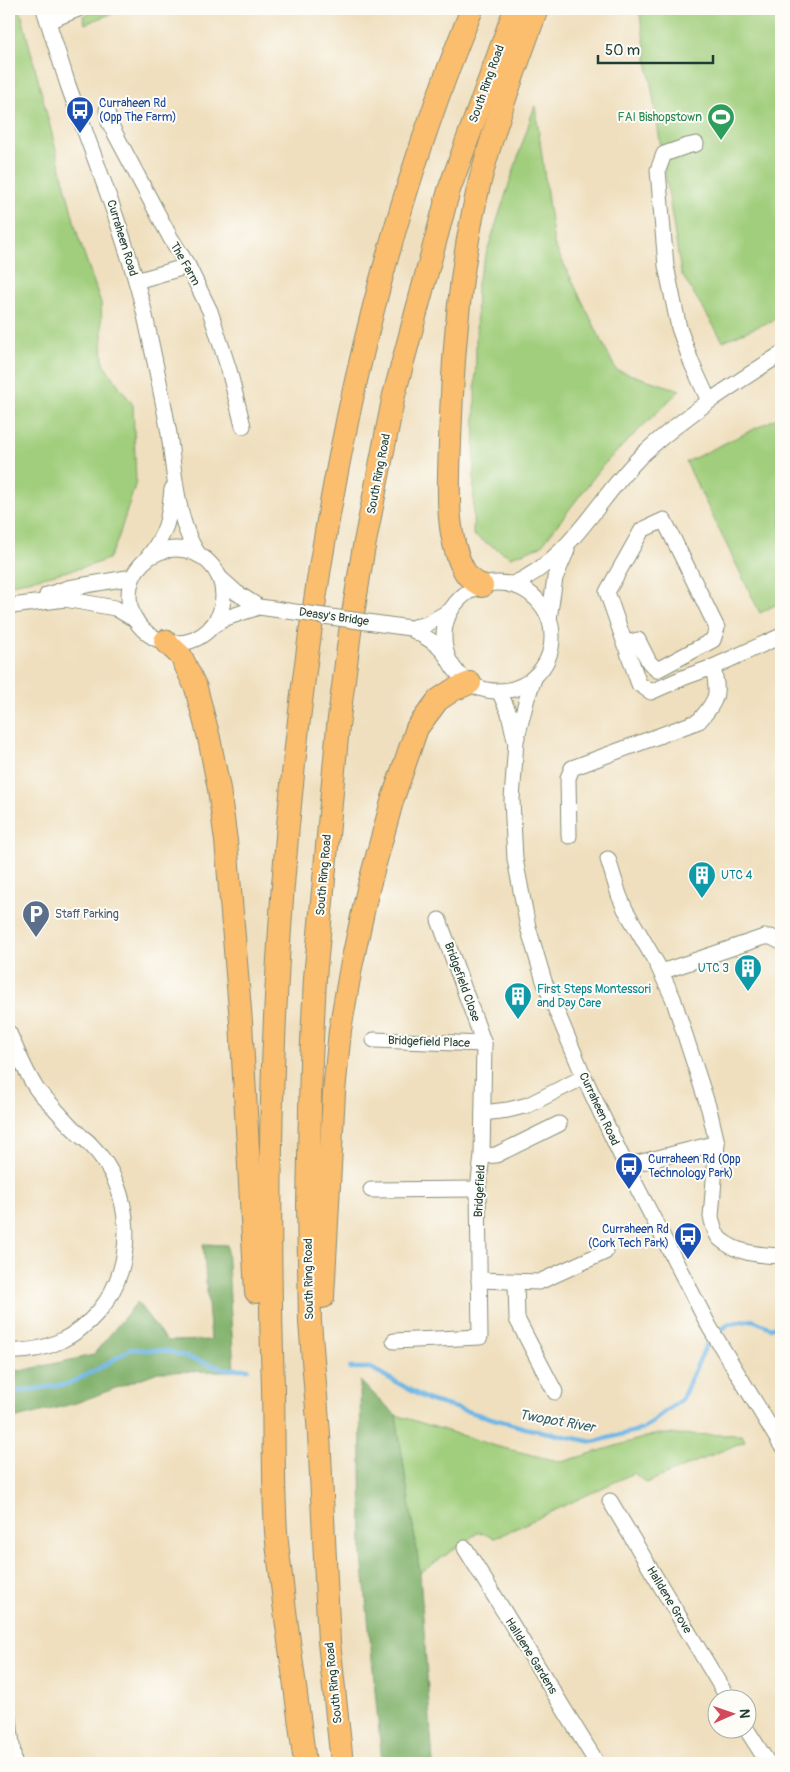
<svg xmlns="http://www.w3.org/2000/svg" width="790" height="1772" viewBox="0 0 790 1772" font-family="Pangolin,sans-serif">
<style>
.green{fill:#a0ce7b;stroke:#608658}
.forest{fill:#80b16b;stroke:#507750}
.lines{fill:none;stroke-linecap:round;stroke-linejoin:round}
.stream{stroke:#6eb6e5;stroke-width:4.5}
.minor-casing{stroke:#878e79;stroke-width:17}
.highway-casing{stroke:#878e79;stroke-width:24}
.minor{stroke:#fff;stroke-width:15}
.highway{stroke:#fbbd6e;stroke-width:22}
.minor-bridge-casing{stroke:#878e79;stroke-width:17;stroke-linecap:butt}
.minor-bridge{stroke:#fff;stroke-width:15}
.labels{text-anchor:middle;dominant-baseline:central;stroke-width:4;stroke-linejoin:round;paint-order:stroke}
.street-label{font-size:12px;fill:#1f3d34;stroke:#fdfcf7}
.transit-label{font-size:12px;fill:#164399;stroke:#fdfcf7;text-anchor:start}
.leisure-label{font-size:12px;fill:#27864d;stroke:#fdfcf7;text-anchor:end}
.culture-label{font-size:12px;fill:#0d838f;stroke:#fdfcf7;text-anchor:start}
.service-label{font-size:12px;fill:#4e5e75;stroke:#fdfcf7;text-anchor:start}
.water-label{font-size:14px;font-style:italic;fill:#376169;stroke:#fdfcf7}
</style>
<rect width="100%" height="100%" fill="#fdfcf7"/>
<filter id="ink" filterUnits="userSpaceOnUse"><feTurbulence type="fractalNoise" baseFrequency=".02" numOctaves="2"/><feDisplacementMap in="SourceGraphic" scale="10" xChannelSelector="R" yChannelSelector="G"/><feConvolveMatrix kernelMatrix="1 2 1 2 8 2 1 2 1" color-interpolation-filters="sRGB"/></filter>
<filter id="wash" filterUnits="userSpaceOnUse"><feTurbulence type="fractalNoise" baseFrequency=".0096" numOctaves="4" result="noise"/><feDisplacementMap in="SourceGraphic" scale="20" xChannelSelector="R" yChannelSelector="G"/><feGaussianBlur stdDeviation="1.12" result="paint"/><feColorMatrix in="noise" values="0 0 0 0 0 0 0 0 0 0 0 0 0 0 0 0 0 1.4 0 .05"/><feComposite in="paint" operator="in"/></filter>
<g filter="url(#wash)">
<rect width="100%" height="100%" fill="#efdfbe"/>
<g class="green">
<path d="M9,9H20L78,236L101,303L103,364L133,405L136,482L117,542L108,559L89,566L9,585Z"/>
<path d="M100,9H124L85,24L83,16Z"/>
<path d="M639,9H781V317L723,341L681,273Z"/>
<path d="M535,105L554,244L616,370L680,390L605,463L541,546L511,557L473,535L477,282Z"/>
<path d="M781,416V602L760,613L686,462Z"/>
<path d="M396,1415L499,1447L562,1462L656,1434L742,1435L745,1441L646,1483L634,1473L495,1538L479,1532L420,1573Z"/>
</g>
<g class="forest">
<path d="M203,1244L227,1245L234,1371L158,1372L76,1403L9,1420V1369L20,1371L93,1355L137,1302L167,1341L211,1340Z"/>
<path d="M360,1381L396,1415L420,1573L433,1763H382L362,1556Z"/>
</g>
<g class="lines">
<g class="stream">
<path d="M350,1368H371L428,1400L525,1428L593,1442L643,1429L682,1399L706,1345L728,1324L753,1320L771,1328L781,1324"/>
<path d="M9,1393L68,1384L100,1368L131,1349L168,1351L225,1369H248"/>
</g>
</g>
</g>
<g filter="url(#ink)">
<g class="lines">
<g class="minor-casing">
<g id="minor">
<path d="M44,9C52,34 60,59 68,85C95,160 125,234 144,311C153,352 162,393 169,434C174,470 177,525 199,555"/>
<path d="M48,21L78,9"/>
<path d="M107,110L109,122L170,237L188,266L210,311L229,370L243,426"/>
<path d="M696,144L687,146L664,154L658,170L666,266L679,328L692,364L709,401"/>
<path d="M136,281L188,266"/>
<circle cx="176" cy="596" r="47"/>
<path d="M148,557C167,533 169,519 172,489"/>
<path d="M219,577L237,593L259,607"/>
<circle cx="498" cy="637" r="54"/>
<path d="M511,585C574,558 597,497 645,452C687,414 734,384 781,354"/>
<path d="M47,595L68,588L133,577"/>
<path d="M12,606L65,599L115,608L136,620"/>
<path d="M549,619L555,578L567,550"/>
<path d="M212,626L226,618L259,607"/>
<path d="M410,628C423,636 439,643 447,657"/>
<path d="M410,628L427,624L451,610"/>
<path d="M624,644L638,640L649,662L657,670L713,640L717,628L664,520L642,530L607,592L639,684L651,692L685,677L713,667L781,636"/>
<path d="M535,676L527,698L516,741L512,800L515,859L528,927L544,981L584,1077L626,1166L710,1328L781,1445"/>
<path d="M499,691L509,713L515,740"/>
<path d="M569,836L568,778L572,768L699,721C718,699 719,695 713,667"/>
<path d="M608,859L619,895L625,909L657,964L673,998L709,1109L717,1143L711,1217C713,1224 715,1234 720,1239C737,1254 761,1255 781,1256"/>
<path d="M661,972L764,937H771L781,942"/>
<path d="M9,1033C17,1051 25,1071 36,1088C39,1093 44,1097 49,1102C58,1112 67,1123 77,1132C81,1137 87,1140 91,1145C134,1188 138,1265 99,1311C76,1338 44,1353 9,1351"/>
<path d="M374,1040L484,1044"/>
<path d="M483,1113L508,1110L528,1105L584,1077"/>
<path d="M482,1156L496,1155L559,1124"/>
<path d="M626,1166L717,1143"/>
<path d="M371,1190L478,1189"/>
<path d="M479,1280L539,1282L605,1252"/>
<path d="M516,1282L517,1319L555,1392"/>
<path d="M394,1341L480,1337L478,1189L482,1156L484,1044L439,920"/>
<path d="M610,1501L729,1700"/>
<path d="M465,1548L597,1763"/>
<path d="M9,1719L14,1763"/>
<path d="M747,1730L768,1763"/>
</g>
</g>
<g class="highway-casing">
<g id="highway">
<path d="M482,586C475,582 469,579 465,572C444,536 449,481 450,441C453,355 459,269 479,185C494,125 516,67 537,9"/>
<path d="M165,641L181,656L196,688L209,738L219,789L226,841L241,1022L256,1292"/>
<path d="M323,1297L334,1092L340,1030L351,967L368,889L393,798L417,728L438,700L453,690L470,683"/>
<path d="M305,1763C298,1710 291,1657 284,1603C282,1580 278,1556 276,1532C273,1485 274,1437 273,1389C266,1180 272,972 294,764C321,507 373,248 472,9"/>
<path d="M342,1763L329,1642L319,1434L310,1322L308,1204L311,1062L315,978L338,726L350,632L363,552L394,395L449,190L515,9"/>
</g>
</g>
<use href="#minor" class="minor"/>
<use href="#highway" class="highway"/>
<g class="minor-bridge-casing">
<path id="minor-bridge" d="M259,607L410,628"/>
</g>
<use href="#minor-bridge" class="minor-bridge"/>
</g>
</g>
<defs>
<g id="bus-pin" transform="scale(1.4375)"><path d="M0 17L-7.5 6A9.5 9.5 0 1 1 7.5 6Z" fill="#1a4fb4" stroke="#fdfcf7"/><path d="M-5-6H5V4H4V6H2V4H-2V6H-4V4H-5ZM-3.5-4V0h7V-4ZM-3.5 1.2v1.5H-2V1.2ZM2 1.2v1.5H3.5V1.2Z" fill="#fff"/></g>
<g id="stadium-pin" transform="scale(1.4375)"><path d="M0 17L-7.5 6A9.5 9.5 0 1 1 7.5 6Z" fill="#2e9e5b" stroke="#fdfcf7"/><path d="M0-5a6.5 5 0 1 0 0 10a6.5 5 0 1 0 0-10ZM-3.5-1.8h7v3.6h-7Z" fill="#fff"/></g>
<g id="building-pin" transform="scale(1.4375)"><path d="M0 17L-7.5 6A9.5 9.5 0 1 1 7.5 6Z" fill="#0f9aa8" stroke="#fdfcf7"/><path d="M-4-6H4V6H1V3H-1V6H-4ZM-2.5-4.3h1.7v1.8h-1.7ZM.8-4.3h1.7v1.8H.8ZM-2.5-1h1.7V.8h-1.7ZM.8-1h1.7V.8H.8Z" fill="#fff"/></g>
<g id="parking-pin" transform="scale(1.4375)"><path d="M0 17L-7.5 6A9.5 9.5 0 1 1 7.5 6Z" fill="#5c6f8a" stroke="#fdfcf7"/><path d="M-3.5-5.5H1a3.5 3.5 0 0 1 0 7H-1V5.5H-3.5ZM-1-3.4V-.6H.8a1.4 1.4 0 0 0 0-2.8Z" fill="#fff"/></g>
</defs>
<g fill-rule="evenodd">
<use href="#bus-pin" x="80" y="110"/>
<use href="#stadium-pin" x="721" y="117"/>
<use href="#building-pin" x="702" y="875"/>
<use href="#parking-pin" x="36" y="914"/>
<use href="#building-pin" x="748" y="968"/>
<use href="#building-pin" x="518" y="996"/>
<use href="#bus-pin" x="629" y="1166"/>
<use href="#bus-pin" x="688" y="1236"/>
</g>
<g class="labels">
<g class="street-label">
<text transform="translate(487 84) rotate(-70)">South Ring Road</text>
<text transform="translate(122 238) rotate(73)">Curraheen Road</text>
<text transform="translate(185 264) rotate(60)">The Farm</text>
<text transform="translate(379 474) rotate(-79)">South Ring Road</text>
<text transform="translate(334 617) rotate(8)">Deasy's Bridge</text>
<text transform="translate(324 875) rotate(-85)">South Ring Road</text>
<text transform="translate(462 982) rotate(70)">Bridgefield Close</text>
<text transform="translate(429 1042) rotate(2)">Bridgefield Place</text>
<text transform="translate(599 1109) rotate(65)">Curraheen Road</text>
<text transform="translate(480 1191) rotate(-87)">Bridgefield</text>
<text transform="translate(309 1279) rotate(-91)">South Ring Road</text>
<text transform="translate(669 1600) rotate(59)">Halldene Grove</text>
<text transform="translate(531 1656) rotate(58)">Halldene Gardens</text>
<text transform="translate(334 1683) rotate(-96)">South Ring Road</text>
</g>
<g class="transit-label">
<text x="99" y="103">Curraheen Rd<tspan x="99" dy="14">(Opp The Farm)</tspan></text>
<text x="648" y="1159">Curraheen Rd (Opp<tspan x="648" dy="14">Technology Park)</tspan></text>
<text x="669" y="1229" text-anchor="end">Curraheen Rd<tspan x="669" dy="14">(Cork Tech Park)</tspan></text>
</g>
<g class="leisure-label">
<text x="702" y="117">FAI Bishopstown</text>
</g>
<g class="culture-label">
<text x="721" y="875">UTC 4</text>
<text x="729" y="968" text-anchor="end">UTC 3</text>
<text x="537" y="989">First Steps Montessori<tspan x="537" dy="14">and Day Care</tspan></text>
</g>
<g class="service-label">
<text x="55" y="914">Staff Parking</text>
</g>
<g class="water-label">
<text transform="translate(557 1421) rotate(10)">Twopot River</text>
</g>
</g>
<rect width="790" height="1772" fill="none" stroke="#fdfcf7" stroke-width="30"/>
<g transform="translate(732 1714) rotate(88)"><circle r="24" fill="#fdfcf7" stroke="#a4b0a9"/>
<path d="M0-4L9 19L0 12L-9 19Z" fill="#d1495b"/>
<text y="-8" font-size="14" font-weight="bold" text-anchor="middle" fill="#1f3d34">N</text>
</g>
<path d="M598 55v8h115v-8" fill="none" stroke="#1f3d34" stroke-width="2.5"/>
<text x="605" y="55" font-size="15" fill="#1f3d34" stroke="#fdfcf7" stroke-width="4" paint-order="stroke">50 m</text>
</svg>
